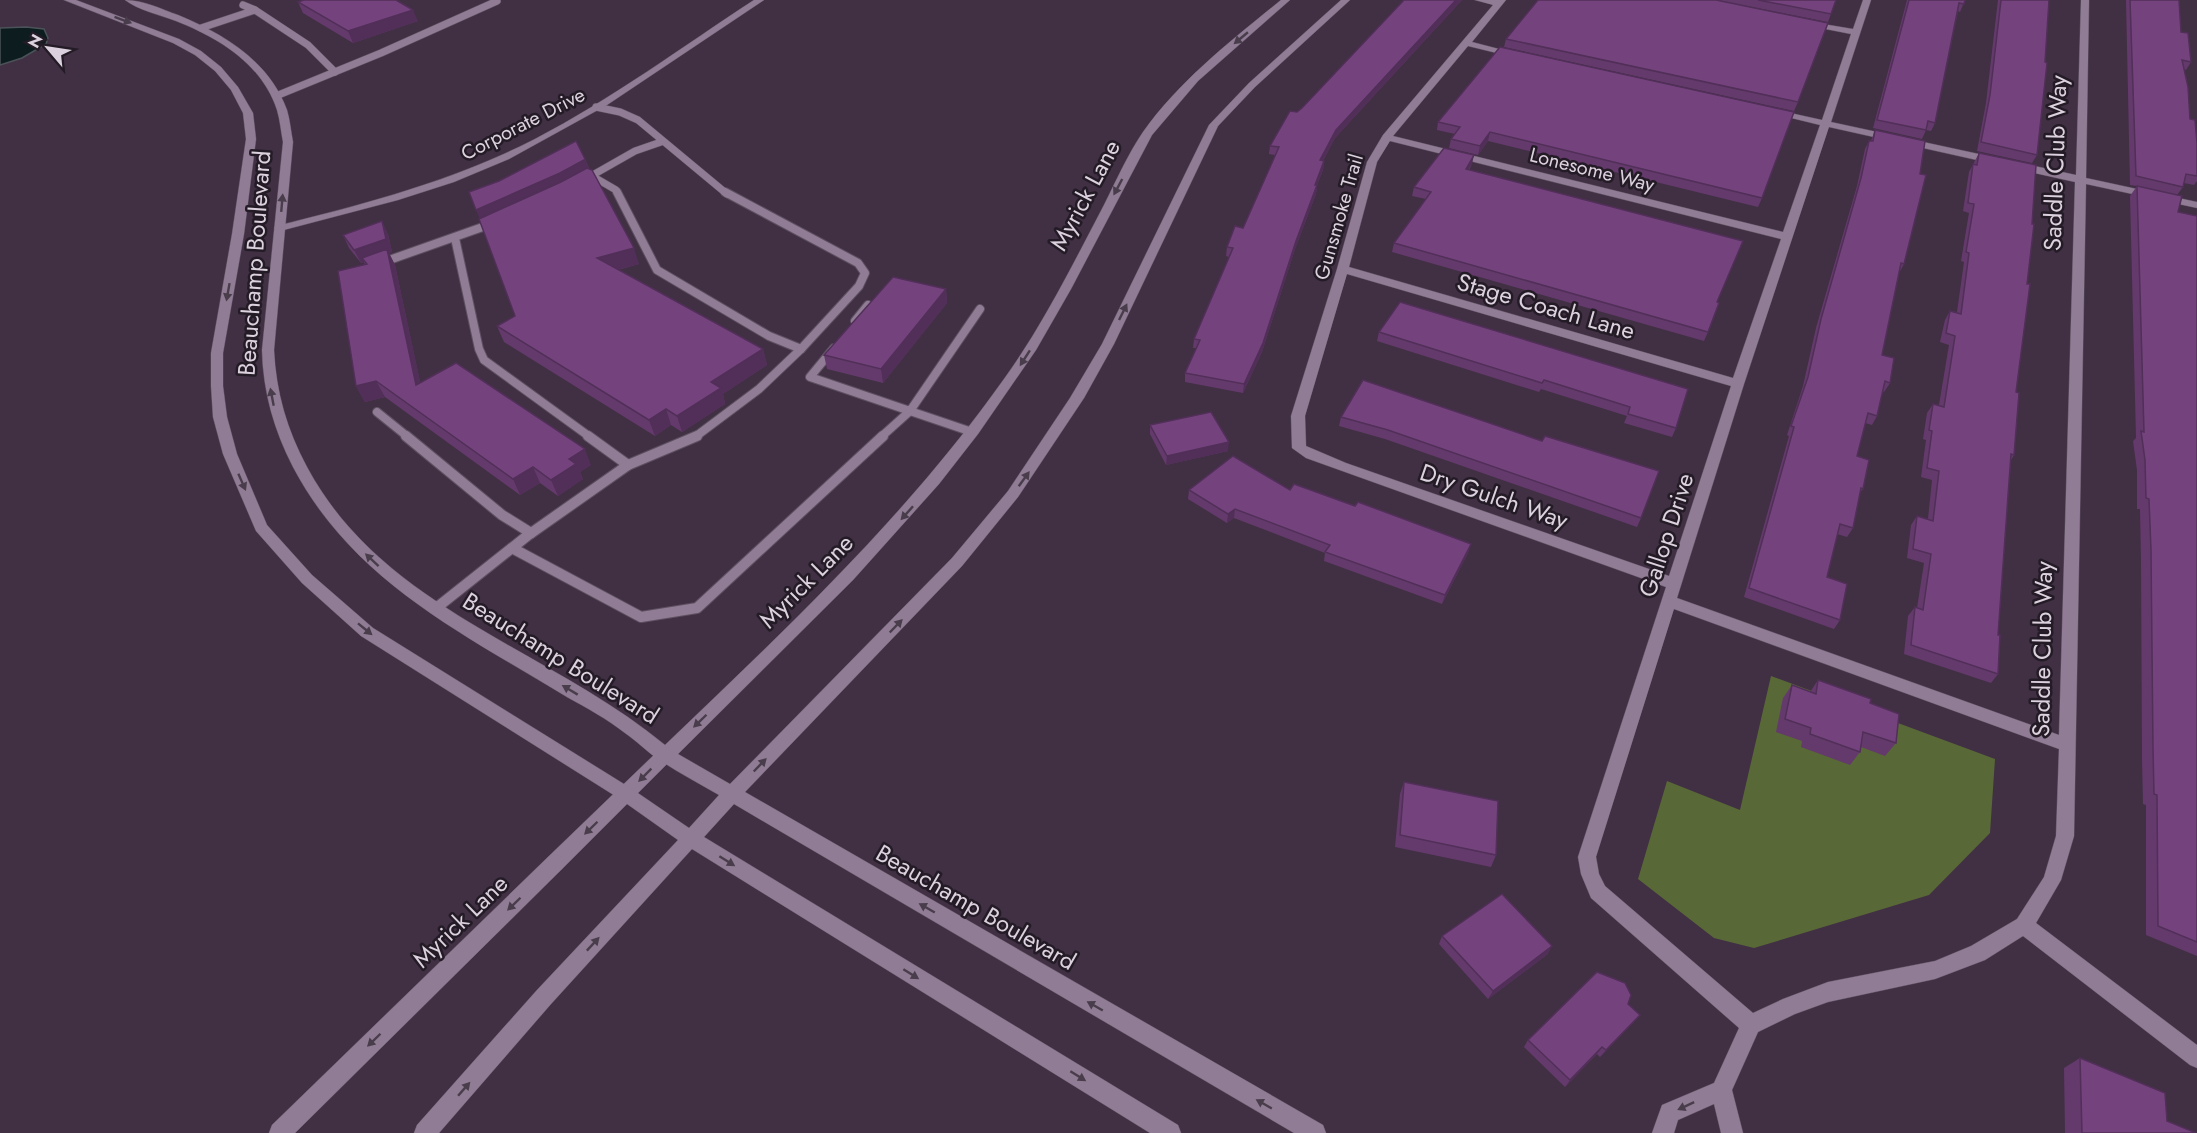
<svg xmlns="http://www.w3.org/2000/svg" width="2197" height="1133" viewBox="0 0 2197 1133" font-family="Jost,sans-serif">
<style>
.green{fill:#596837}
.water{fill:#0d1d1f;stroke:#4b5358;stroke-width:1.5}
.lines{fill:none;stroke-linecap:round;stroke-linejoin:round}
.lane-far2-casing{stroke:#5d4f61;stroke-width:8}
.lane-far1-casing{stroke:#5d4f61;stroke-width:10}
.lane-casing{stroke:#5d4f61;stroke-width:12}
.street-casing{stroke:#5d4f61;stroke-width:1}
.secondary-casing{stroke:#5d4f61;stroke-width:1}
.lane-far2{stroke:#907c94;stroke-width:7}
.lane-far1{stroke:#907c94;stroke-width:8}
.lane{stroke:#907c94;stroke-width:10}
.street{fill:#907c94;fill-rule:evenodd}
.secondary{fill:#907c94;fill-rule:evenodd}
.wall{fill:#643a6c}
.shaded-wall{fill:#512f58}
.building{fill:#74437e;stroke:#512f58;stroke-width:1.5}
.oneway{fill:#493d4c}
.labels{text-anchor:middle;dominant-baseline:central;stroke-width:5;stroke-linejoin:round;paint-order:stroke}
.far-street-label{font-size:20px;fill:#dcd1de;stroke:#231b25}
.street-label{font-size:24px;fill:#dcd1de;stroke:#231b25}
</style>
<rect width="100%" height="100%" fill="#413044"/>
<path class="green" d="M1771,676L1995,759L1990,833L1929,895L1754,948L1714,938L1638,879L1667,781L1740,810Z"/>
<path class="water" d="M26,27L44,29L48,38L46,44L22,58L0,65V28Z"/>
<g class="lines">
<g class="lane-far2-casing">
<g id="lane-far2">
<path d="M255,10L308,45L335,72"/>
<path d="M201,28L255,10L243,5"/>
<path d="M276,96L381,53L497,1"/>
<path d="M596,107L620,112L638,120L727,194"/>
<path d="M592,176L616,190L618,194"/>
<path d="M584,180L635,151L661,142"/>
</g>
</g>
<g class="lane-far1-casing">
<g id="lane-far1">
<path d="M617,192L657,270L769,336L801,349"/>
<path d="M455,238L479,349L484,360L590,437"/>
<path d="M378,264L494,223"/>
<path d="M855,321L868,305"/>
<path d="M834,348L810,377L910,411L980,309"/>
<path d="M377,412L408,437"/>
<path d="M695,437L759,389L801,349L859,286L865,273L858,263L725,192"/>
<path d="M881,437L910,411L972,432"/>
</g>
</g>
<g class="lane-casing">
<g id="lane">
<path d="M406,436L502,515L531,533"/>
<path d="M588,436L628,465"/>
<path d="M512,548L641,617L697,608L883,436"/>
<path d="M435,609L527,536L628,465L697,436"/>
</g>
</g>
<g class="street-casing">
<g id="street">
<path d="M754,0H764L607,105L509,159L454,182L398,200L280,231L274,228L276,226C365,204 453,181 535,139C612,99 682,47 754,0Z"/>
<path d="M1475,0H1506L1472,42L1522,55L1517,58L1468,46L1393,136L1783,232L1820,125L1767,112L1772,109L1822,120L1851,34L1805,25V21L1853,29L1863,0H1871L1831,122L2076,175L2081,0H2089L2086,178L2197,202V208L2086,184L2074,836L2061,880L2036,923L2197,1045V1068L2190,1065L2023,936L1985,960L1935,979L1828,1002L1795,1014L1758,1032L1732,1090L1743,1133H1721L1714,1104L1678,1120L1674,1133H1652L1662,1105L1714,1083L1739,1028L1591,898L1581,874L1578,857L1666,587L1306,458L1292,448L1291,416L1337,269L1367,162L1383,135L1493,5ZM1829,127L2075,182L2059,735L1677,598L1744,384ZM1390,141L1781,239L1733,378L1349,267L1377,162ZM1347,274L1731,386L1669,576L1346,463L1306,446L1305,416ZM1674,609L2059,749L2056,836L2044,877L2017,919L1971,946L1935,961L1828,982L1783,999L1753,1013L1605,886L1599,874L1596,857Z"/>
<path d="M665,748L671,750L674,755L671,760L562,869L555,871L548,869L546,863L548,857L659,750Z"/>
</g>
</g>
<g class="secondary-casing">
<g id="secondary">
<path d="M64,0H76L179,39L201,51L221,67L238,87L253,113L256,139L244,234L223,353V386L227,417L237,454L267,525L312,575L373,628L632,789L689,828L719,795C700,784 679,773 661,761C648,753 637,741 625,733C607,719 587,708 567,697C462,633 353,581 293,467C274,430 263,392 262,350L283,142C281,132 280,120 277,110C262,64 219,38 176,21C160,15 138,10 125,0C143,0 161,9 178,15C224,34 269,61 287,110C290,120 291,132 293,142L274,350C276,392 287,430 307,467C383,609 547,648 665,745C785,630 907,516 1004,379C1043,325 1073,264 1104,205C1116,181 1128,154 1143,132C1180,80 1232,40 1281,0H1290L1198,81L1152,135L1071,289L1036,350L978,434L939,484L853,580L678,754L730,784L952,558L1008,491L1070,398L1102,344L1209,125L1249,83L1341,0H1350L1255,87L1218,126L1114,344L1084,398L1018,497L962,566L745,792L1323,1125L1326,1133H1294L734,804L704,837L1178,1125L1181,1133H1150L692,849L551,1004L439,1133H414L417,1125L537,990L678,840L620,799L361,636L302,583L256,531L223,454L213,417L211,386V353L232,234L246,139L243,113L231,90L215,71L195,55L173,43Z"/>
<path d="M555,855L562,857L564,863L562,869L295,1133H269L272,1125L548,857Z"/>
</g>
</g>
<use href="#lane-far2" class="lane-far2"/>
<use href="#lane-far1" class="lane-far1"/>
<use href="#lane" class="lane"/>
<use href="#street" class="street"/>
<use href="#secondary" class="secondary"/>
</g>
<g class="wall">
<path d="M1404,0H1462L1335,138L1323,161H1324L1323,170L1317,185L1316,194L1295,249L1262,352L1243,393L1185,382V373L1196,348H1193L1194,339L1229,257L1226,256L1227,247L1243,228L1275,155L1269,154L1270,146L1297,112L1302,108Z"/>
<path d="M1716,0H1836L1828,22Z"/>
<path d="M1907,0H1965L1960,12L1958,11L1935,123L1931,131L1926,130L1922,139L1873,128Z"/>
<path d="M1998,0H2049L2037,155L2032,163L1977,151L1986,103Z"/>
<path d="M2126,0H2179L2181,32L2191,62L2186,70L2184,69L2190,119L2197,143V181L2194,185L2184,183L2183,187L2177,195L2178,212L2197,216V956L2146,935V805L2143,804L2142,758L2141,561L2140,509H2137V470L2133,441L2136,438L2130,196L2137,186L2130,185Z"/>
<path d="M298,2L418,21L353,43L303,13Z"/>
<path d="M1506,39L1798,102L1794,111L1504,47Z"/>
<path d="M1500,47L1762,198L1758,207L1488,141L1478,155L1449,148L1451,139L1455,134L1437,130L1438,122Z"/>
<path d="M1875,130L1904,264L1899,273L1882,355L1890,383L1884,392L1883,391L1877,416L1872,425L1865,423L1857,456L1863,489L1859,494L1853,528L1847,537L1837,534L1827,577L1840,620L1834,629L1744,597L1789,436L1787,435L1803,386L1816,328L1857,186L1865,149L1869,141H1871Z"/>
<path d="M1979,153L2027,284L2016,392L2014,455L2011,460L1998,635V674L1991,683L1904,654L1908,616L1915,607L1917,608L1924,563L1907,558L1911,525L1917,516L1928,519L1932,480L1921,477L1926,440L1923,439L1927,413L1933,404L1939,405L1949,345L1940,342L1945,320L1950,311L1957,312L1964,262L1961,261L1969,213L1963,211L1969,172Z"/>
<path d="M585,159L589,168L639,264L618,270L763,349L767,365L723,394L725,404L682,432L671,425L655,436L504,342L497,326L515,316L479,219Z"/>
<path d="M1472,164L1469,170L1717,302L1708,332L1704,341L1392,252L1394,243L1426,199L1412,196L1414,187Z"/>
<path d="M388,234L392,252L389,253L395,265L420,382L591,465L580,472L583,479L558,496L540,483L520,495L385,397L365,402L356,386L365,265L364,262L361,263L349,248L343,235Z"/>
<path d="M946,289L947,303L883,383L827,369L824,355Z"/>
<path d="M1400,302L1676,428L1672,437L1624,423L1627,416L1541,389L1539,392L1377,341L1379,332Z"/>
<path d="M1341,417L1542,441L1641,518L1637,527L1385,439L1339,426Z"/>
<path d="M1150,425L1228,451L1166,465L1150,434Z"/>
<path d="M1189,490H1290L1355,506L1471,544L1468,553L1442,604L1324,561L1325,553L1234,518L1227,523L1188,499Z"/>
<path d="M1818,680L1870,703L1896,743L1885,756L1861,747L1860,752L1850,765L1801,747L1802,741L1776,732L1783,698L1792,685L1810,692Z"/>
<path d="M1404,782L1496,855L1491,867L1395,847L1400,794Z"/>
<path d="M1442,936L1548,954L1488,999L1439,944Z"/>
<path d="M1628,1004L1634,1022L1600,1057L1597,1054L1565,1087L1524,1047L1528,1040Z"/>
<path d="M2080,1058L2167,1121L2196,1133H2065L2064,1068Z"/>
</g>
<g class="shaded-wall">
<path d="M1456,0H1462L1335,138L1319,169L1320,160L1336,130Z"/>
<path d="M413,10L418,21L353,43L348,31Z"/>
<path d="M1490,132L1488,141L1478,155L1480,146Z"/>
<path d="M1474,155L1472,164L1463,177L1466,169Z"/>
<path d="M585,159L590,171L481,222L476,210Z"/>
<path d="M1324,161L1323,170L1314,193L1315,185Z"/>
<path d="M1317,185L1316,194L1295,249L1262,352L1243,393L1244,384L1296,241Z"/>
<path d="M382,221L388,234L392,252L389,253L395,265L424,400L416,385L388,253L362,258L364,262L361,263L354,250Z"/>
<path d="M634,248L639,264L602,274L597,258Z"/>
<path d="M946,289L947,303L883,383L881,369Z"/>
<path d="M763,349L767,365L723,394L725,404L682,432L677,416L711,382Z"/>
<path d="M376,381L385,397L365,402L356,386Z"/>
<path d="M666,409L671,425L655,436L649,420Z"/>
<path d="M1229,442L1228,451L1166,465L1167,456Z"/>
<path d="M585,449L591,465L580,472L583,479L558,496L551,480L569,459Z"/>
<path d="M533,467L540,483L520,495L513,479Z"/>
<path d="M1235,509L1234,518L1227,523L1228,514Z"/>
<path d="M1471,544L1468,553L1442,604L1445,595Z"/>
<path d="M1552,946L1548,954L1488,999L1493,991Z"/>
<path d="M1640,1015L1634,1022L1600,1057L1606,1050Z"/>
<path d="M1602,1047L1597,1054L1565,1087L1570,1080Z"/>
</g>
<g class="building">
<path d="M304,0H396L413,10L348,31L298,2Z"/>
<path d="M1404,0H1456L1336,130L1320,160L1324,161L1315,185H1317L1296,241L1263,343L1244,384L1185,373L1200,340L1194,339L1233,248L1227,247L1235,226L1243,228L1279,147L1270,146L1290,111L1297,112L1302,108Z"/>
<path d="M1538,0H1716L1828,23L1798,102L1506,39Z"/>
<path d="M1758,0H1836L1831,14Z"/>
<path d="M1909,0H1965L1964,4L1959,3L1935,123L1928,121L1926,130L1877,120Z"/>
<path d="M2001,0H2049L2045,62L2047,63L2037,155L1981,142L1990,95Z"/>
<path d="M2130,0H2179L2181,32L2188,33L2191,62L2182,60L2188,87L2190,119L2195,120L2197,143V176L2186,174L2183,187L2136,176Z"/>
<path d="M1500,47L1794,112L1762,198L1490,132L1480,146L1451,139L1460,127L1438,122Z"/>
<path d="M1875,130L1925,141L1920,174L1926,175L1904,264L1901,263L1882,355L1894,358L1890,383L1885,381L1877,416L1868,413L1857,456L1869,460L1863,489L1861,488L1853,528L1840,524L1827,577L1847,584L1840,620L1749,588L1794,427L1791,426L1808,377L1821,319L1861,178L1869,141H1873Z"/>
<path d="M576,141L585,159L584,160L560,173L476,210L469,192L499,181Z"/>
<path d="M1444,148L1474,155L1466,169L1743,241L1717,302L1719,303L1708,332L1394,243L1431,192L1414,187Z"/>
<path d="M1979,153L2036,165L2032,224H2034L2027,284H2030L2016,392L2019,393L2014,455L2011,454L1998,635H2000L1998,674L1911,645L1915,607L1923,610L1931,554L1913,549L1917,516L1933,521L1939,471L1927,468L1932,431L1929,430L1933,404L1944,407L1955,336L1946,333L1950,311L1961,314L1969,253L1966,252L1974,204L1968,203L1973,164L1977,165Z"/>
<path d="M587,168L592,170L634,248L597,258L763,349L711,382L721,388L677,416L666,409L649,420L497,326L515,316L479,219L561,182Z"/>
<path d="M2137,186L2182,196L2178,212L2197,216V942L2158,926L2157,795L2154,794L2153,748L2151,550L2149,499L2146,498L2145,460L2141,431L2144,432Z"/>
<path d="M382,221L386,239L354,250L343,235Z"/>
<path d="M387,249L416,385L456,363L585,449L569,459L576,464L551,480L533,467L513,479L376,381L356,386L338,271L367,264L362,258Z"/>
<path d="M893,277L946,289L881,369L824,355Z"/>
<path d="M1400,302L1688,389L1676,428L1628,414L1630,407L1544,380L1542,383L1379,332Z"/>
<path d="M1363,380L1542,441L1545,436L1659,471L1641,518L1388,430L1341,417Z"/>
<path d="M1211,412L1229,442L1167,456L1150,425Z"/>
<path d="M1233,456L1290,490L1294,484L1355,506L1358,502L1471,544L1445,595L1325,552L1330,545L1235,509L1228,514L1189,490Z"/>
<path d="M1818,680L1871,699L1870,703L1899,714L1896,743L1863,732L1860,752L1810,734L1811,728L1785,719L1792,685L1816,694Z"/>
<path d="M1404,782L1498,801L1496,855L1400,835Z"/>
<path d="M1502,894L1552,946L1493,991L1442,936Z"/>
<path d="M1597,972L1625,983L1631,995L1628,1004L1640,1015L1606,1050L1602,1047L1570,1080L1528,1040Z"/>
<path d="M2080,1058L2165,1093L2167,1121L2196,1133H2082Z"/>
</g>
<defs><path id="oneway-solid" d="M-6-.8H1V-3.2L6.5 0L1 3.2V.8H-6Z" transform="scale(1.5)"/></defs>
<g class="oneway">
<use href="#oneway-solid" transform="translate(123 20) rotate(20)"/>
<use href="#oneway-solid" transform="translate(1241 38) rotate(140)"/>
<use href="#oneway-solid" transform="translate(1118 187) rotate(118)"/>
<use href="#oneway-solid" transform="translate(282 203) rotate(-85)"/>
<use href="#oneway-solid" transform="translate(228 292) rotate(100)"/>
<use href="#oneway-solid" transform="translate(1123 312) rotate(-64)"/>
<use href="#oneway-solid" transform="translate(1025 358) rotate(123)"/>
<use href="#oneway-solid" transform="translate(272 397) rotate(-101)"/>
<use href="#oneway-solid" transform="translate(1024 479) rotate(-54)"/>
<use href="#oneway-solid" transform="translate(242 482) rotate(66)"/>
<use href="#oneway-solid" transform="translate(907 513) rotate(132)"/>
<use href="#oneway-solid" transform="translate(372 560) rotate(-137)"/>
<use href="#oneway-solid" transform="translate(896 626) rotate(-46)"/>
<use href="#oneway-solid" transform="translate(365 629) rotate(39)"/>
<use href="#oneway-solid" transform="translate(570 690) rotate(-149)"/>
<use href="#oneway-solid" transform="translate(700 721) rotate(136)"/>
<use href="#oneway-solid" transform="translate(760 765) rotate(-46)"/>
<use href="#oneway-solid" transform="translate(645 775) rotate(135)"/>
<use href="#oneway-solid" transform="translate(591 828) rotate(136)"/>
<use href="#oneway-solid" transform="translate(727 861) rotate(32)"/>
<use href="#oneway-solid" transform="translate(514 904) rotate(136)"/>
<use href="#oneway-solid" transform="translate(927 908) rotate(-150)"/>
<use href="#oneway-solid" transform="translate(593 944) rotate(-47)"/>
<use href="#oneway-solid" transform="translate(911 974) rotate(32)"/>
<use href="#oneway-solid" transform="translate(1095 1006) rotate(-150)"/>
<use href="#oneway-solid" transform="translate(374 1040) rotate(136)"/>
<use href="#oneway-solid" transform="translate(1078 1076) rotate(32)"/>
<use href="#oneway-solid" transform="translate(464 1089) rotate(-49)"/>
<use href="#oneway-solid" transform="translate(1264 1104) rotate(-150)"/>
<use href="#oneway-solid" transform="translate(1686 1106) rotate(155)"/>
</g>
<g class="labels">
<g class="far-street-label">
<text transform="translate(523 124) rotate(-27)">Corporate Drive</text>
<text transform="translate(1592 170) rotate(14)">Lonesome Way</text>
<text transform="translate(1339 217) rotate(-74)">Gunsmoke Trail</text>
</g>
<g class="street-label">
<text transform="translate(2055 163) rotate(-88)">Saddle Club Way</text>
<text transform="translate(1085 195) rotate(-62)">Myrick Lane</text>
<text transform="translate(254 263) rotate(-86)">Beauchamp Boulevard</text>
<text transform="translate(1546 306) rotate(16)">Stage Coach Lane</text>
<text transform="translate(1494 496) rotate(19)">Dry Gulch Way</text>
<text transform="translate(1666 535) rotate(-72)">Gallop Drive</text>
<text transform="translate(806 581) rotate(-45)">Myrick Lane</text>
<text transform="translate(2042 649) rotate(-89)">Saddle Club Way</text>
<text transform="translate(561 658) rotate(32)">Beauchamp Boulevard</text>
<text transform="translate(976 907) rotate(30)">Beauchamp Boulevard</text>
<text transform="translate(460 921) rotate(-44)">Myrick Lane</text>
</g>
</g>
<g transform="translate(48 48) rotate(299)" stroke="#231b25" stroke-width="4.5" paint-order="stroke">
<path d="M0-4.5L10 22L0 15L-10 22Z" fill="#dcd1de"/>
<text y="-9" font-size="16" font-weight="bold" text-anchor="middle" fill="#dcd1de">N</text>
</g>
</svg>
